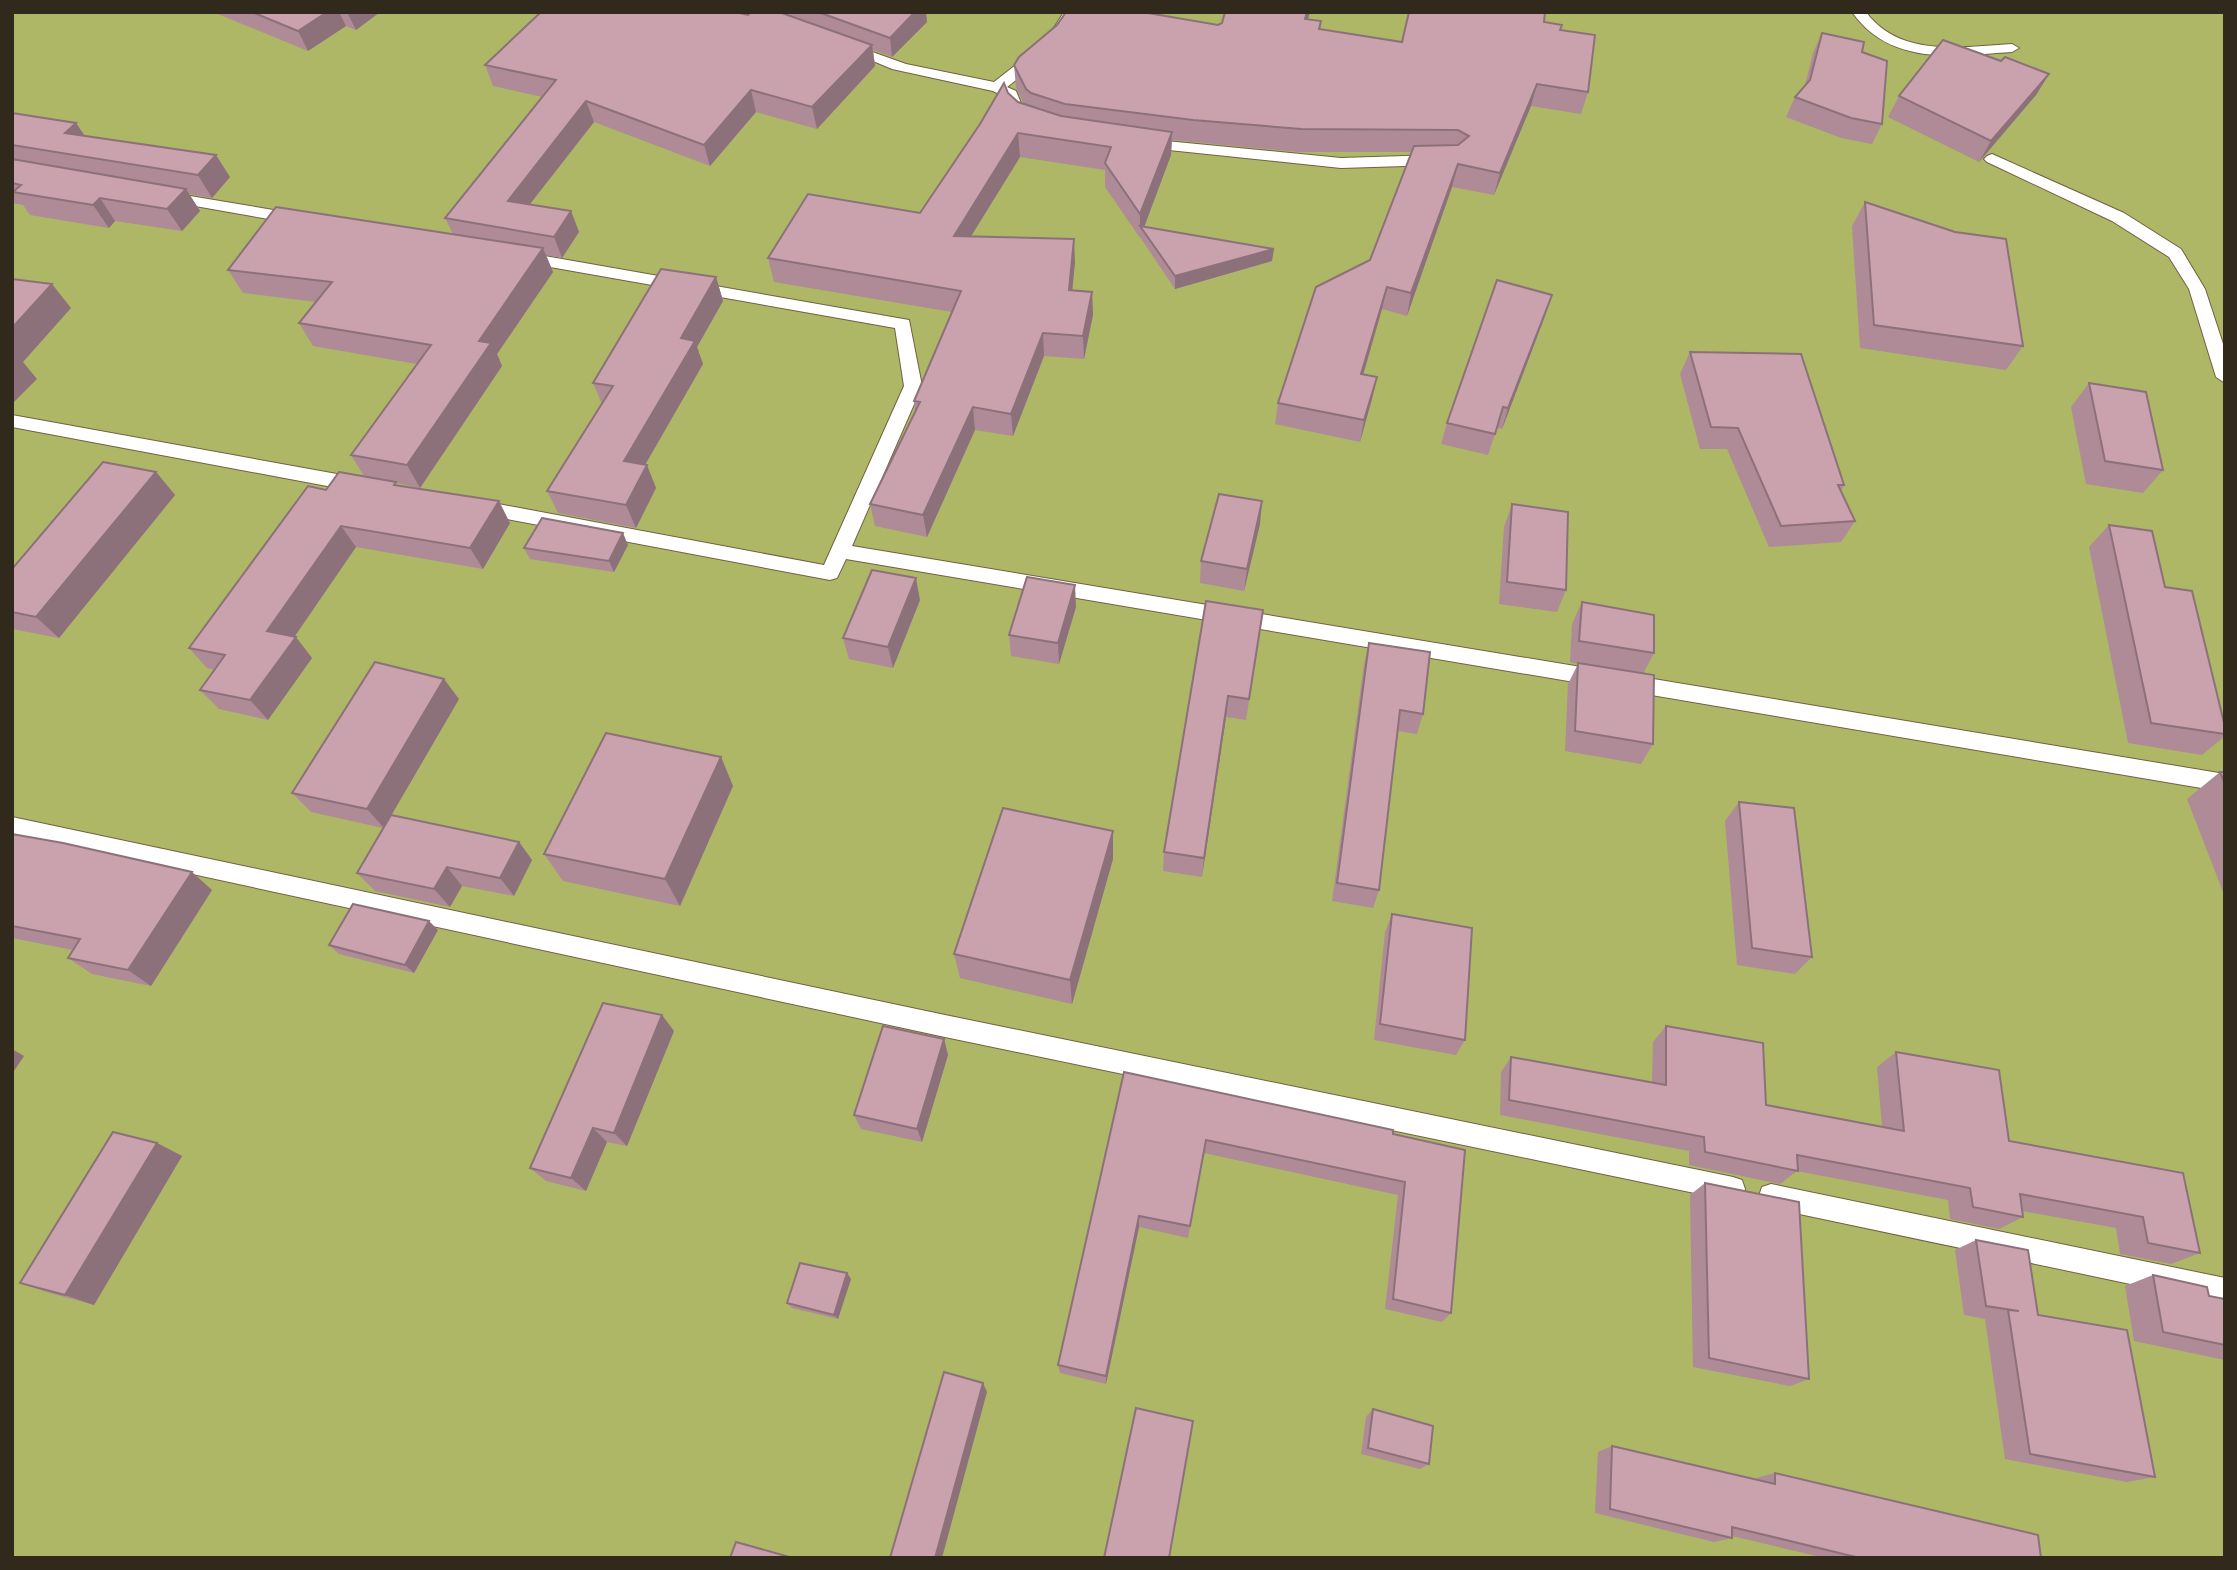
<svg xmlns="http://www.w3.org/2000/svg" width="2237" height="1570" viewBox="0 0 2237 1570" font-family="'Fira Sans Condensed',sans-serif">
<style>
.green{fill:#adb766}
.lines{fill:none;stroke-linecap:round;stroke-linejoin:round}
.lane-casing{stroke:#726142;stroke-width:2}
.lane{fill:#fff;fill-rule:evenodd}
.wall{fill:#ae8b96}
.shaded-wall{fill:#8d717a}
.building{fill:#caa2ae;stroke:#8d717a;stroke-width:2}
</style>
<rect width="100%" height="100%" fill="#f3e0bd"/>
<rect class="green" x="12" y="12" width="2213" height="1546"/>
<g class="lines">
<g class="lane-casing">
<g id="lane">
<path d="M731,12H754L777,21L770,25Z"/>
<path d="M1064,12H1078C1063,46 1035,65 1007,87L1016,91L1025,113L1032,120L1025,124L1013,118L1005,97L993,91L892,69L840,47L847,43L906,64L994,82L1045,42Z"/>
<path d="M1852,12H1866C1900,58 1962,47 2012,44L2019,48L2012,52C1953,56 1890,66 1852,12Z"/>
<path d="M1145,139L1341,158L1437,155L1445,160L1437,165L1341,168L1140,147L1138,144L1140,141Z"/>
<path d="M1992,154L2124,213L2181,249L2205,289L2225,350V383L2216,377L2189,289L2169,257L2112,221L1987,162L1984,159L1987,156Z"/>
<path d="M166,192L297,214L305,219L297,224L161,200L158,197L161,194Z"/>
<path d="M522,252L909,320L922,386L852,546L2225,774V792L846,559L837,578L830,580L470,512L468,507L470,502L477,500L824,565L904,386L895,328L516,261L514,257L516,253Z"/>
<path d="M12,415L359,478L365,480L368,485L365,490L359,492L12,427Z"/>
<path d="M12,817L945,1015L1733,1177L1742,1180L1745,1189L1742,1198L1733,1201L945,1037L12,835Z"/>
<path d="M1771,1184L2225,1278V1304L1771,1208L1762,1205L1759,1196L1762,1187Z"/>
</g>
</g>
<use href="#lane" class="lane"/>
</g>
<g class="wall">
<path d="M213,12H380L356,30L346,26L308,51Z"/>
<path d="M751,12H926L927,22L892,57L873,50L875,66L817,129L756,112L710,166L594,122L530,204L571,211L579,232L562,258L546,255L553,272L497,354L502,366L420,488L396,483L398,486L510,523L483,569L356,547L294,637L312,658L268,720L219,709L200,690L215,670L207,668L189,648L326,490L364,476L351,455L417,364L313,346L299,323L316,302L243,293L228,270L453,234L445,218L542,97L493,86L485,65L748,15Z"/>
<path d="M1310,12L1308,19L1321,21L1320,29L1402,42L1544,22L1560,30L1588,92L1581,114L1531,106L1494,195L1452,187L1407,316L1382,309L1363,375L1377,377L1372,399L1360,442L1275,424L1278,403L1370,260L1412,152H1298L1172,140L1171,155L1144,227L1272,261L1175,289L1140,237V238L1105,187V170L1020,157L971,236L1075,262L1072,291L1092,292L1093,315L1084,359L1044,356L1013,436L975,430L927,537L875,526L870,504L915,412L914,401L952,312L774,282L768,258L920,213L1008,93L1018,102L1024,104L1016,88L1014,65L1218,25Z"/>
<path d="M1822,33L1882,124L1872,144L1841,138L1786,117L1795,97L1805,85L1813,53Z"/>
<path d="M2001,61L2049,74L2036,95L1979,162L1888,117L1899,96Z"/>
<path d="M12,113L76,123L85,136L230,177L212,198L189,194L200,211L182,231L115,221L109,228L30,215L23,205L12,203Z"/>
<path d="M1865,202L2023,346L2006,370L1860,348L1852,226Z"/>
<path d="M716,277L723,301L697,347L703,364L645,465L656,488L636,528L558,513L547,491L602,404L593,383Z"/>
<path d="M1545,316L1502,429L1497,428L1488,455L1441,444L1447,423Z"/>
<path d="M1690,352L1844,485L1841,491L1855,521L1841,542L1769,547L1727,449H1700L1680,374Z"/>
<path d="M2089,383L2163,470L2143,493L2086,484L2071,407Z"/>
<path d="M156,472L175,495L59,638L12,629V569Z"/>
<path d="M1512,504L1566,590L1557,612L1499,604L1504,527Z"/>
<path d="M1260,524L1244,591L1200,583L1201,561Z"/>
<path d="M2109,525L2165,587L2225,727V736L2202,755L2128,743L2089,547Z"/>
<path d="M628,545L614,572L530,559L524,548Z"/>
<path d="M920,600L893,668L849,659L843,638Z"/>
<path d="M1582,602L1654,653L1643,674L1653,744L1641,764L1565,751L1568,684L1578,664L1570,662L1572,624Z"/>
<path d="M1076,607L1059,664L1011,656L1009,635Z"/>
<path d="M1263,610L1246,720L1226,717L1202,877L1163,871L1164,852Z"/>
<path d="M1369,643L1423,714L1417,734L1397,731L1379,890L1373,908L1332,901L1364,664Z"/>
<path d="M459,699L391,815L519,842L532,860L514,896L462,886L450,907L375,891L357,873L383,828L311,812L292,793Z"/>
<path d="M721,757L733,786L680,906L563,881L544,854Z"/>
<path d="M2220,772H2225V897L2187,799Z"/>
<path d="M1739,802L1812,957L1795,974L1737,965L1725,821Z"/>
<path d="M1113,831V859L1072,1004L960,978L954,954Z"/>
<path d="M12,834L212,890L151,986L92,974L68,958L73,950L12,938Z"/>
<path d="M1392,914L1465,1040L1456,1055L1374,1040L1385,932Z"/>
<path d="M438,930L414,973L339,954L329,945Z"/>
<path d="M1666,1026L1766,1105L1882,1126L1877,1067L1896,1052L2009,1141L2183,1173L2200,1253L2171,1264L2120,1254L2116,1228L2022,1211L2023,1217L1999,1229L1950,1219L1948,1200L1797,1171L1780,1184L1689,1165V1151L1500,1115L1501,1072L1511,1057L1652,1083L1653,1042Z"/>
<path d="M674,1031L627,1146L607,1142L586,1191L546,1181L530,1168Z"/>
<path d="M944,1039L948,1055L922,1142L861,1129L854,1115Z"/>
<path d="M1124,1072L1393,1134L1451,1313L1442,1322L1385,1309L1398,1195L1204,1153L1188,1238L1139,1227L1106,1384L1060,1373L1058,1365Z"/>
<path d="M157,1143L182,1156L94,1305L50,1293L20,1283Z"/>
<path d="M1705,1183L1809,1379L1790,1386L1693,1367L1690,1195Z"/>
<path d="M1976,1240L2038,1315L2155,1477L2127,1482L2005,1459L1985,1319L1964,1315L1955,1250Z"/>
<path d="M847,1273L851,1279L838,1319L792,1308L787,1303Z"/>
<path d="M2153,1275L2209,1296L2225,1299V1360L2134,1341L2125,1286Z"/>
<path d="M1373,1409L1429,1464L1420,1469L1361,1454L1366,1417Z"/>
<path d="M1612,1446L1756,1480V1478L1775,1473L2041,1558H1825L1732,1536V1538L1714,1542L1595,1513L1598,1452Z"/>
</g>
<g class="shaded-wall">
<path d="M327,12H339L346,26L308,51L298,31Z"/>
<path d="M347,12H380L356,30Z"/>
<path d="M915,12H926L927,22L892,57L890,38Z"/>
<path d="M1307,12H1310L1302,41L1305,19Z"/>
<path d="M872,45L875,66L817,129L812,107Z"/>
<path d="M2049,74L2036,95L1979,162L1991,141Z"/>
<path d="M1537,84L1531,106L1494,195L1500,173Z"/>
<path d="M751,90L756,112L710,166L704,145Z"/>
<path d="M586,101L594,122L516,222L508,201Z"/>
<path d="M76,123L91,145L65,133Z"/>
<path d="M1172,132L1171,155L1143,230L1140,226V238V214Z"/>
<path d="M1018,133L1020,157L957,259L954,236Z"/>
<path d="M216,155L230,177L212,198L198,175Z"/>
<path d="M1458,164L1452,187L1407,316L1411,293Z"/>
<path d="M186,189L200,211L182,231L167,209Z"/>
<path d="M100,198L115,221L109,228L93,205Z"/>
<path d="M571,211L579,232L562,258L554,237Z"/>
<path d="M1074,239L1075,262L1070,314L1069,290Z"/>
<path d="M543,248L553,272L497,354L502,366L420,488L407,465L479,341Z"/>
<path d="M1274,249L1272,261L1175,289V276Z"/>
<path d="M716,277L723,301L697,347L703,364L634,484L624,461L681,338Z"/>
<path d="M52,284L71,308L23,362L37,379L12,404V328Z"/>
<path d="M1387,287L1382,309L1357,396L1361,374Z"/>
<path d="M1092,292L1093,315L1084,359L1083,336Z"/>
<path d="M1552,295L1545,316L1502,429L1508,408Z"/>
<path d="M1043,333L1044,356L1013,436L1011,414Z"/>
<path d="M1377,377L1372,399L1360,442L1364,420Z"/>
<path d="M973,407L975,430L927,537L923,515Z"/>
<path d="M647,465L656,488L636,528L626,505Z"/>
<path d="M156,472L175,495L59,638L36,617Z"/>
<path d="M499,501L510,523L483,569L470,548Z"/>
<path d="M1262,501L1260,524L1244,591L1247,569Z"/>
<path d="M341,526L356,547L284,652L267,631Z"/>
<path d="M623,533L628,545L614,572L609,561Z"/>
<path d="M916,578L920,600L893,668L888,647Z"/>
<path d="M1075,585L1076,607L1059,664L1058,643Z"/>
<path d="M296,637L312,658L268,720L250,700Z"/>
<path d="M444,679L459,699L384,828L367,809Z"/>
<path d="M1228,696L1226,717L1202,877L1204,858Z"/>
<path d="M721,757L733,786L680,906L665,879Z"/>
<path d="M1113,831V859L1072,1004L1070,980Z"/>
<path d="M519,842L532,860L514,896L500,878Z"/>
<path d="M447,867L462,886L450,907L434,889Z"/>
<path d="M192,872L212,890L151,986L128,970Z"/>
<path d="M429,921L438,930L414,973L405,965Z"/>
<path d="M662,1015L674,1031L627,1146L614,1133Z"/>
<path d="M944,1039L948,1055L922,1142L917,1129Z"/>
<path d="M12,1049L24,1056L12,1074Z"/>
<path d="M593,1128L607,1142L586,1191L571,1178Z"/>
<path d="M157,1143L182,1156L94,1305L65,1295Z"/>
<path d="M1139,1216V1227L1106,1384V1376Z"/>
<path d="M847,1273L851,1279L838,1319L834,1315Z"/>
<path d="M983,1383L987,1392L942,1558H935Z"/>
</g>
<g class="building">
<path d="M252,12H327L298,31Z"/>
<path d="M541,12H736L748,15L751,12H779L872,45L812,107L751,90L704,145L586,101L508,201L571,211L554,237L445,218L556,80L485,65Z"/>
<path d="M818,12H915L890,38Z"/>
<path d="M1066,12H1142L1218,25L1222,23L1225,12H1307L1305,19L1321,21L1319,29L1402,42L1409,12H1545L1544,22L1562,25L1560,30L1595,35L1588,92L1537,84L1500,173L1458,164L1411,293L1387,287L1361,374L1377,377L1364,420L1278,403L1316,287L1370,260L1414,146L1458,145L1469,136L1458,130L1301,129L1193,120L1065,104L1031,93L1026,89L1014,65L1019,57L1057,25Z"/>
<path d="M1822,33L1864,42L1862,52L1887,61L1882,124L1851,118L1795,97L1810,80Z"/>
<path d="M1943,40L2001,61L2005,57L2049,74L1991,141L1899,96Z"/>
<path d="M1004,83L1008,93L1018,102L1061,116L1172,132L1140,214L1105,163L1111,147L1018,133L954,236L1074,239L1069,290L1092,292L1083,336L1043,333L1011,414L973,407L923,515L870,504L920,402L914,401L961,291L768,258L808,194L920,213L980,124Z"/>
<path d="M12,113L76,123L65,133L216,155L198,175L12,145Z"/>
<path d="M12,159L186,189L167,209L100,198L93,205L13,192L21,185L12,183Z"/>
<path d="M1865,202L1955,232L2006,239L2023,346L1874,325Z"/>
<path d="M276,207L543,248L479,341L491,343L407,465L351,455L431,345L299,323L332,282L228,270Z"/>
<path d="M1140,226L1274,249L1175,276Z"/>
<path d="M661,269L716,277L681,338L695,341L624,461L647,465L626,505L547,491L613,386L593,383Z"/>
<path d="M12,279L52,284L12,328Z"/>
<path d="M1497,280L1552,295L1508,408L1503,407L1495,434L1447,423Z"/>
<path d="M1690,352L1801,354L1844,485H1838L1855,521L1781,526L1738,428L1711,427Z"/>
<path d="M2089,383L2146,392L2163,470L2105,461Z"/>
<path d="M103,462L156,472L36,617L12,612V569Z"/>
<path d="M339,472L396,482L394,485L499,501L470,548L341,526L267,631L296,637L250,700L200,690L225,655L189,648L308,486L326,490Z"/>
<path d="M1219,494L1262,501L1247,569L1201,561Z"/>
<path d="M1512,504L1568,512L1566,590L1507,582Z"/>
<path d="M542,518L623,533L609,561L524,548Z"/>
<path d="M2109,525L2152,531L2165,587L2192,591L2225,727V734L2151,723Z"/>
<path d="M872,570L916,578L888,647L843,638Z"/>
<path d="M1027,577L1075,585L1058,643L1009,635Z"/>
<path d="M1206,601L1263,610L1249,699L1228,696L1204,858L1164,852Z"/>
<path d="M1582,602L1654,615V653L1579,641Z"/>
<path d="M1369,643L1430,652L1423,714L1400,710L1379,890L1337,883Z"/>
<path d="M375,662L444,679L367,809L292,793Z"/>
<path d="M1578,663L1654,675L1653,744L1575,731Z"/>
<path d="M606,733L721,757L665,879L544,854Z"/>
<path d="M2220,772H2225V784Z"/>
<path d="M1739,802L1794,808L1812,957L1752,948Z"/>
<path d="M1003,808L1113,831L1070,980L954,954Z"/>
<path d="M391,815L519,842L500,878L447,867L434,889L357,873Z"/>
<path d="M12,834L63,843L192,872L128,970L68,958L80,939L12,926Z"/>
<path d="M353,904L429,921L405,965L329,945Z"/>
<path d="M1392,914L1472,928L1465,1040L1380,1024Z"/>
<path d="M603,1003L662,1015L614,1133L593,1128L571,1178L530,1168Z"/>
<path d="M883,1026L944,1039L917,1129L854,1115Z"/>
<path d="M1666,1026L1763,1043L1766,1105L1904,1131L1896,1052L1999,1070L2009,1141L2183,1173L2200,1253L2148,1243L2143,1217L2020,1194L2023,1217L1973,1207L1970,1188L1797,1155L1798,1171L1705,1152L1704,1137L1509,1100L1511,1057L1666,1085Z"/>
<path d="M1124,1072L1393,1130V1134L1465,1150L1451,1313L1393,1299L1405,1182L1206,1140L1190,1226L1139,1216L1106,1376L1058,1365Z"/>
<path d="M113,1132L157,1143L65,1295L20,1283Z"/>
<path d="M1705,1183L1799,1202L1809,1379L1709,1358Z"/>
<path d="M1976,1240L2028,1250L2038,1315L2127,1330L2155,1477L2030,1454L2008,1310L2019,1311L1986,1306Z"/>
<path d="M800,1263L847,1273L834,1315L787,1303Z"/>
<path d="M2153,1275L2207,1287L2209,1296L2225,1299V1345L2163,1332Z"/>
<path d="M944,1372L983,1383L935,1558H890Z"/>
<path d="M1136,1408L1193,1421L1169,1558H1104Z"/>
<path d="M1373,1409L1433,1426L1429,1464L1368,1448Z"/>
<path d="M1612,1446L1775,1484V1473L2038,1535L2041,1558H1860L1732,1527V1538L1610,1509Z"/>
<path d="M736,1542L793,1558H730Z"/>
</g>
<rect width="2237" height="1570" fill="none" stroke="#312a1c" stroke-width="28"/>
</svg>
